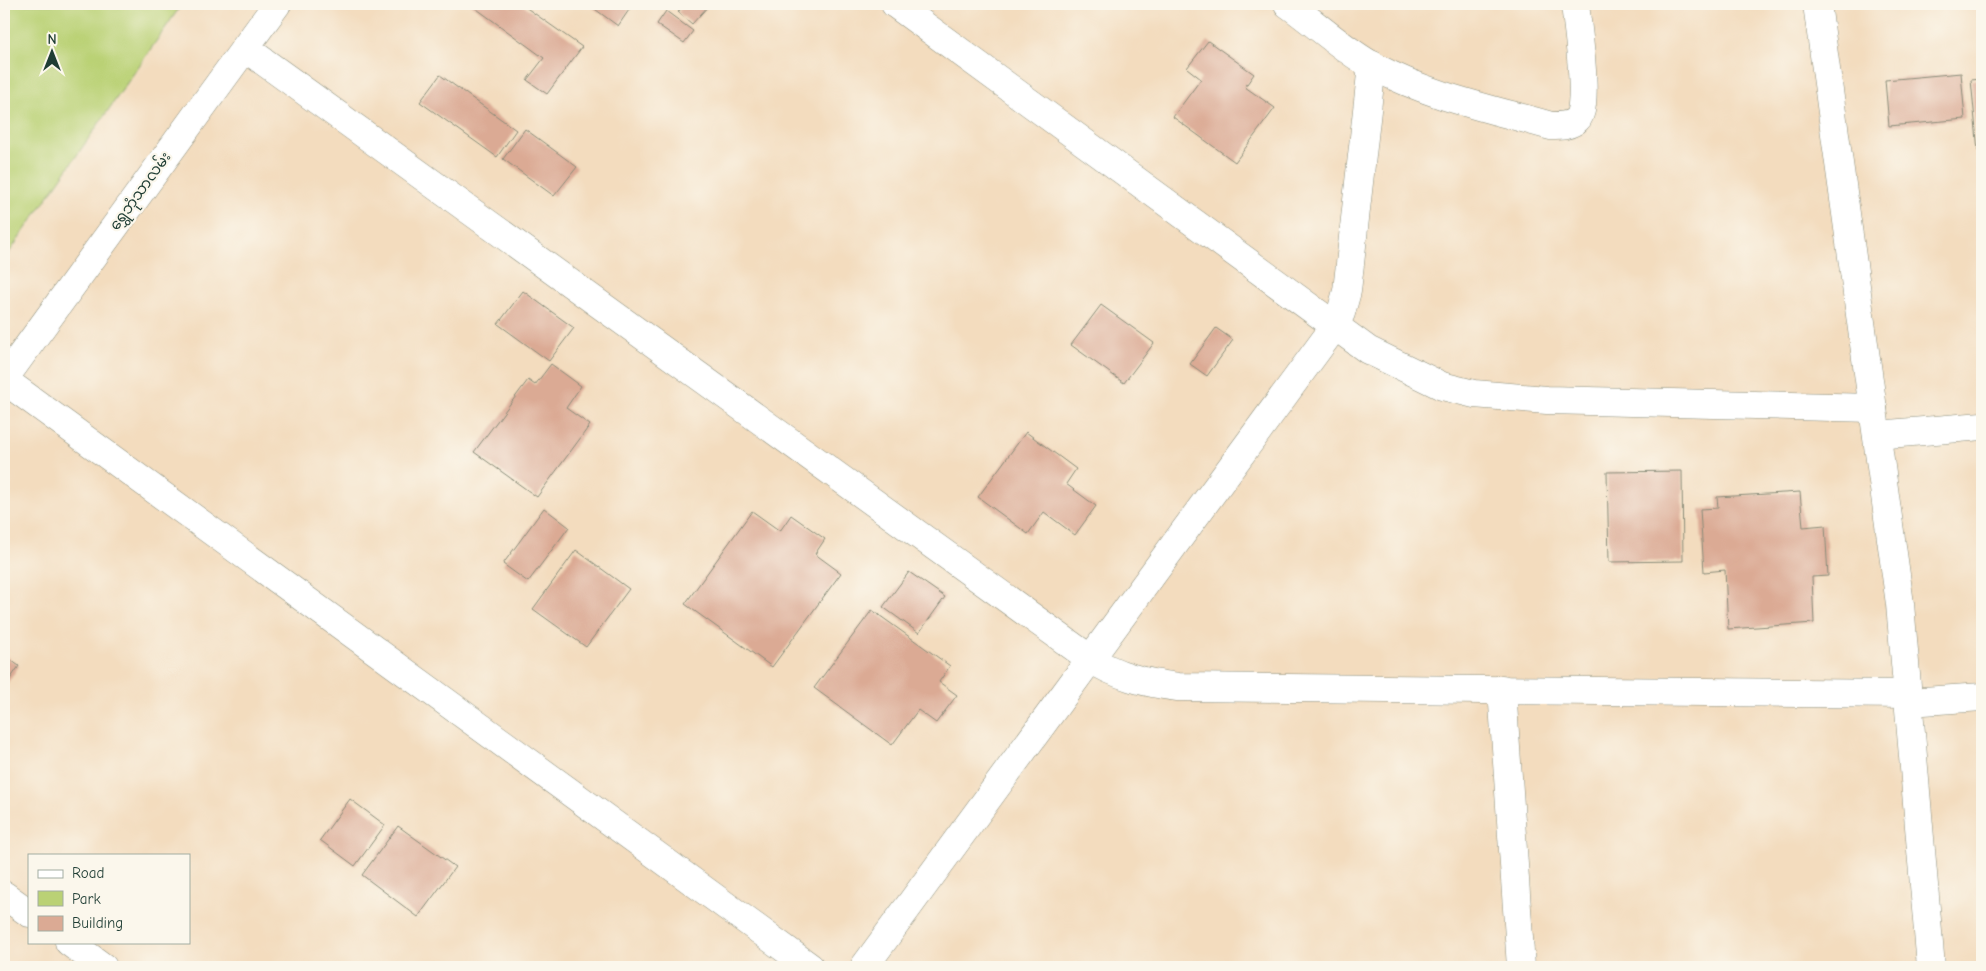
<svg xmlns="http://www.w3.org/2000/svg" width="1986" height="971" viewBox="0 0 1986 971" font-family="'Comic Neue','Noto Sans Myanmar',sans-serif">
<style>
.green{fill:#bad175;stroke:#6c8754}
.building{fill:#dbaa94}
.lines{fill:none;stroke-linecap:round;stroke-linejoin:round}
.street-casing{stroke:#898c79;stroke-width:29}
.street{stroke:#fff;stroke-width:28}
.labels{text-anchor:middle;dominant-baseline:central;stroke-width:4.5;stroke-linejoin:round;paint-order:stroke}
.street-label{font-size:15px;fill:#1f3d34;stroke:#fbf7ec}
</style>
<rect width="100%" height="100%" fill="#fbf7ec"/>
<filter id="ink" filterUnits="userSpaceOnUse"><feTurbulence type="fractalNoise" baseFrequency=".02" numOctaves="2"/><feDisplacementMap in="SourceGraphic" scale="10" xChannelSelector="R" yChannelSelector="G"/><feConvolveMatrix kernelMatrix="1 2 1 2 8 2 1 2 1" color-interpolation-filters="sRGB"/></filter>
<filter id="wash" filterUnits="userSpaceOnUse"><feTurbulence type="fractalNoise" baseFrequency=".0096" numOctaves="4" result="noise"/><feDisplacementMap in="SourceGraphic" scale="20" xChannelSelector="R" yChannelSelector="G"/><feGaussianBlur stdDeviation="1.12" result="paint"/><feColorMatrix in="noise" values="0 0 0 0 0 0 0 0 0 0 0 0 0 0 0 0 0 1.4 0 .05"/><feComposite in="paint" operator="in"/></filter>
<g filter="url(#wash)">
<rect width="100%" height="100%" fill="#f3dcbe"/>
<path class="green" d="M4,4H182L4,260Z"/>
<g id="blocks">
<g class="building">
<path d="M470,4H521L582,47L547,94L527,80L544,58Z"/>
<path d="M588,4H627L631,7L618,26Z"/>
<path d="M685,4H710L692,24L678,12Z"/>
<path d="M666,11L693,31L684,43L657,24Z"/>
<path d="M1208,41L1254,74L1245,87L1275,108L1235,162L1173,117L1201,79L1187,68Z"/>
<path d="M1961,73L1965,119L1889,126L1885,80Z"/>
<path d="M440,75L516,130L497,157L420,102Z"/>
<path d="M1982,79V151H1978L1971,80Z"/>
<path d="M525,129L577,167L554,196L503,159Z"/>
<path d="M523,291L574,328L549,361L498,324Z"/>
<path d="M1101,305L1154,343L1124,383L1071,345Z"/>
<path d="M1216,328L1233,340L1207,376L1190,364Z"/>
<path d="M551,364L581,386L566,408L590,425L537,497L474,452L528,380L535,385Z"/>
<path d="M1026,432L1076,469L1066,484L1096,506L1075,535L1044,512L1028,534L978,497Z"/>
<path d="M1682,471L1683,561L1609,562L1607,472Z"/>
<path d="M1800,492L1803,527L1825,525L1828,576L1812,577L1814,623L1728,629L1725,570L1704,572L1700,509L1718,508L1717,497Z"/>
<path d="M544,508L569,527L528,582L503,564Z"/>
<path d="M752,511L780,531L791,515L825,539L815,554L841,573L772,667L685,604Z"/>
<path d="M576,550L629,589L586,647L533,609Z"/>
<path d="M909,572L945,597L919,633L883,607Z"/>
<path d="M872,610L950,666L939,682L957,695L936,723L918,710L892,745L814,688Z"/>
<path d="M4,655L19,666L4,688Z"/>
<path d="M350,799L385,825L355,866L320,840Z"/>
<path d="M398,826L455,867L418,917L362,875Z"/>
</g>
</g>
</g>
<g filter="url(#ink)">
<use href="#blocks" fill-opacity="0" stroke="#898c79" stroke-width="1"/>
<g class="lines">
<g class="street-casing">
<g id="street">
<path d="M895,4L1368,350L1442,386L1474,394L1547,400L1873,408"/>
<path d="M1288,4C1316,24 1345,51 1375,67C1429,96 1492,109 1551,126C1559,126 1571,126 1577,119C1590,108 1577,24 1575,4"/>
<path d="M1817,4L1900,604L1931,967"/>
<path d="M245,48L1089,658C1116,676 1146,683 1178,687L1908,694"/>
<path d="M4,379L277,4"/>
<path d="M4,380L810,967"/>
<path d="M1877,435L1982,426"/>
<path d="M1502,689L1521,967"/>
<path d="M1909,702L1982,697"/>
<path d="M4,895L29,913"/>
<path d="M69,942L103,967"/>
<path d="M864,967L1335,326L1341,313L1347,291L1372,65"/>
</g>
</g>
<use href="#street" class="street"/>
</g>
</g>
<g class="labels">
<g class="street-label">
<text transform="translate(140 191) rotate(-54)">ရွှေဘုံသာလမ်း</text>
</g>
</g>
<rect width="1986" height="971" fill="none" stroke="#fbf7ec" stroke-width="20"/>
<rect x="28" y="854" width="162" height="90" fill="#fbf7ec" stroke="#a3ada2"/>
<rect x="38" y="870" width="25" height="8" fill="#ffffff" stroke="#a3ada2"/>
<text x="72" y="878" font-size="15" fill="#1f3d34">Road</text>
<rect x="38" y="891" width="25" height="15" fill="#bad175" stroke="#a3ada2"/>
<text x="72" y="904" font-size="15" fill="#1f3d34">Park</text>
<rect x="38" y="916" width="25" height="15" fill="#dbaa94" stroke="#a3ada2"/>
<text x="72" y="928" font-size="15" fill="#1f3d34">Building</text>
<g transform="translate(52 52)" stroke="#fbf7ec" stroke-width="4" paint-order="stroke">
<path d="M0-4L9 19L0 12L-9 19Z" fill="#1f3d34"/>
<text y="-8" font-size="14" font-weight="bold" text-anchor="middle" fill="#1f3d34">N</text>
</g>
</svg>
